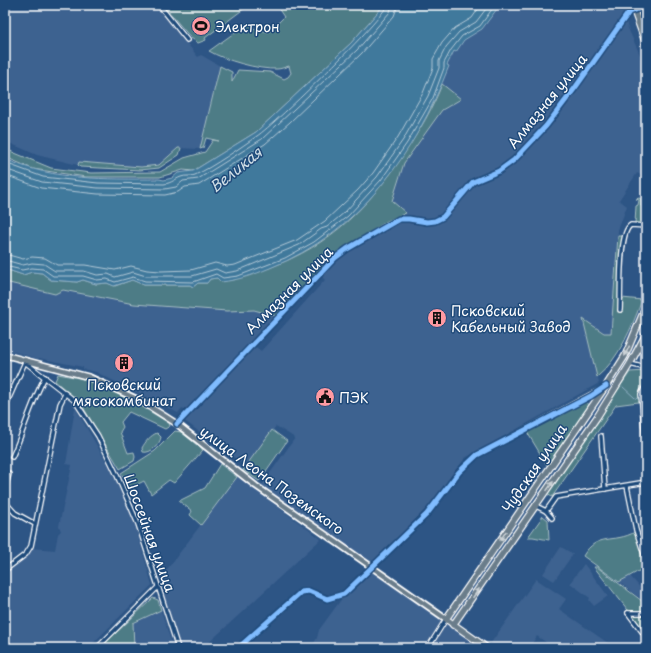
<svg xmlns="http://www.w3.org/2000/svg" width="651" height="653" viewBox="0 0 651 653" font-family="'Playpen Sans',sans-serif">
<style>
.built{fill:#3e6290}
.green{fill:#4e7c86;stroke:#a6bec2}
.water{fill:#41799c;stroke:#8dafc4}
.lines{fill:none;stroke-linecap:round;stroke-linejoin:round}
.shore{stroke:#b3c9d7;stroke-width:1}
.stream{stroke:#8dafc4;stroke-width:1}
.minor-casing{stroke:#fff;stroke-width:6}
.major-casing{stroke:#fff;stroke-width:8}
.highway-casing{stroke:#fff;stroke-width:8}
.minor{stroke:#1f4a7a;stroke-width:3.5}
.major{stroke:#6b7d8b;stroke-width:4.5}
.highway{stroke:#6b7d8b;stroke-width:5.5}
.cycleway-casing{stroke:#1f4a7a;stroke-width:8}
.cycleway{stroke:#80bcff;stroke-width:5}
.oneway{fill:#cbd2d6}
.labels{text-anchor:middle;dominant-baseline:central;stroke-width:3;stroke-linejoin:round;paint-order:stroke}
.poi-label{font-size:14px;fill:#fff;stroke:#1f4a7a;text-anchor:start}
.street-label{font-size:14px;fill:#fff;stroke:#1f4a7a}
.water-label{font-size:15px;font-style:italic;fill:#d0dee6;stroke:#1f4a7a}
</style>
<rect width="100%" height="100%" fill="#2d5585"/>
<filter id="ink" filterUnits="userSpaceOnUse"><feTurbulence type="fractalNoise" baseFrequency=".025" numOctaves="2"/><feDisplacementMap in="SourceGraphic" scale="8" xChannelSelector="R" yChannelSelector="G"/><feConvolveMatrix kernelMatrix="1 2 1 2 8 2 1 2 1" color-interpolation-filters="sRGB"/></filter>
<g filter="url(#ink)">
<g class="built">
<path d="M5,5H156L198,57L201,55L220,66L200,149L178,148L159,165L141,167L79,162L78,165L37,155L5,141Z"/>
<path d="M500,5H626L627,26L640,55L646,86V175L645,177L637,173L619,200L627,206L618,230L611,333H604L584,319L599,383L465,458L434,500L377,560L370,561L261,486L295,438L276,426L247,467L182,419L253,345L261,351L325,280L318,272L333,256L387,221L406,213L392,201L404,163L442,110L461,99L442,84L449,66L447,65L454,51L456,52L464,40L482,29Z"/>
<path d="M5,282L23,286L63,290L134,304L227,311L254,310L276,316L187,410L182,408L178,413L96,372L83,369V367L39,358L38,359L5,349Z"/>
<path d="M75,408L121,487L136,528L152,585L88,648H5V572L29,555L32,548L55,550L58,534L61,531L59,526L72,465L66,464Z"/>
<path d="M237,477L321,539L203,648H180L159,580Z"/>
<path d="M561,547L573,554L554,581L543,574Z"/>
<path d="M584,564L608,596L594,606L589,600L590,598L570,583Z"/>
<path d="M372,570L486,648H311L317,638L319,630L343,597Z"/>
<path d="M630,576L646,594V603L619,582Z"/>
<path d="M536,579L566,599L559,609L615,648H554L537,636L529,648H498L491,643Z"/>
<path d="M161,610L173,648H134L133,623Z"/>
</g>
<g class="green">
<path d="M163,5H249L205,38L206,40L198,43L191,38Z"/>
<path d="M276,5H384L351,43L256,132L193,171L183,170L160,177H86L33,169L5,157V149L51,168L91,173L160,172L184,158L205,152L213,140L219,141L206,138L203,148L200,149L220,66L232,72V82L238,70L270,72L284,79L288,77L291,73L289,66C285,67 281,69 277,69C259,70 224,60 209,51L248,23L255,29L269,32L284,17Z"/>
<path d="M442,84L461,99L442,110L404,163L392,201L406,213L387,221L333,256L276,316L254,310L227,311L134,304L63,290L55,294L5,282V269L23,275L32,272L42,273L51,280L77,282L83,280L96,284L107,283L115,286L132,280L144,285H190L193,287L198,283H207L210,279L217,278L221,282C291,266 338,240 383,183C391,174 397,163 404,153C419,132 433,108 442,84Z"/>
<path d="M178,148H181L179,155L159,168L140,170L80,167L78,165L79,162L141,167L159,165Z"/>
<path d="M639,198L641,199V206H646V225L635,223L636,206L638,205L639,200L636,199Z"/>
<path d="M618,236H624L619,280L622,298L642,300C632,327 619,359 597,377L583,319L604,333H611Z"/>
<path d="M646,371V401L616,405L552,497L547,494L630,372Z"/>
<path d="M58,374C67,376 77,377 86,380C116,389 142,407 169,423L170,426L165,429L129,412L121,422L123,427L120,432L128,453L134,452L135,457L134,461L120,469L80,402L55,381Z"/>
<path d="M585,402L590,405L547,465L527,432Z"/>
<path d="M272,430L287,441L259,481L243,470Z"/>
<path d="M175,431L181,432L203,450L174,483L169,480L151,494L144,481L128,489L121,473L155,451Z"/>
<path d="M157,433L161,437C160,444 151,454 143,452L142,448C145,442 151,435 157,433Z"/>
<path d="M220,464L237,477L201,525L190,515L192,511L179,501L205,488Z"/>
<path d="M543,516L548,520L549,540L533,537H528Z"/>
<path d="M635,532L646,567L619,582L583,556C597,532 614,544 635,532Z"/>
<path d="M594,567H597L646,604V633Z"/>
<path d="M153,598L158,600L161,610L133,623L134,648H100Z"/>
</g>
<path class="water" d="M384,5H500L482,29L464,40L456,52L454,51L447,65L449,66C415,154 360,232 270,268C253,275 239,280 221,282L217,278L210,279L207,283H198L193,287L190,285H144L132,280L114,286L107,283L96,284L83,280L77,282L51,280L42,273L32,272L23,275L5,269V159C56,181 104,179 159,179L164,180L172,178L178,173L193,171L256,132L351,43Z"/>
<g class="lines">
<g class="shore">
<path d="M5,163L43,177L98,183L164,184C172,183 175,179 181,177C185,175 191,177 195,175C213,167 241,147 257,136C274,125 385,18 387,5"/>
<path d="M5,169L42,182L98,188L165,189L176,187L183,181L198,179L262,139L357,50L390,12L392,5"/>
<path d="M5,175L41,188L98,194L165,195L178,192L185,187L199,185L265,144L290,122L362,53L394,16L398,5"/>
<path d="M5,254L23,259L32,257L45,258L57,265H85L115,270L131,266L147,270L161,271L191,270L215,263L227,266L235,265L297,240L325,221L358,190L373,173L398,137L423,93L433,68V59L442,43L455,28L472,18L481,5"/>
<path d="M5,260L23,265L32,263L44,264L55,271H84L97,275L108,274L115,277L133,272L146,276H192L216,269L225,273L237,271L299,245L321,229L327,227L345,212L377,177L403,140L428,96L439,68V61L446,47L459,32L476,22L489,5"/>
<path d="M5,266L22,270L32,268L43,269L53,276H83L97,280L107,279L115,282L133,277L145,281L193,282L216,274L223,278L238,276L285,258L314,242L348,216L381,180L407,143L433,98L444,68V63L451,50L462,36L480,26L495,5"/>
</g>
<path class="stream" d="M623,387L635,398L639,399"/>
<g class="minor-casing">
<g id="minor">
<path d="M159,5L187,40"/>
<path d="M620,310C621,295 618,232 631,225L646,226"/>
<path d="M630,364L646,368"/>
<path d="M646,385L641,394L646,451"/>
<path d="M5,407L25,362L75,401L98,436L116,473L138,524L178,648"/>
<path d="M177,424L335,258L347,249L399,219H409L427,222L435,221L443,217L473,182L499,171L514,160L546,126L575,88L629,12L646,6"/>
<path d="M601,436L605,489"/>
<path d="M12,457C24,431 31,403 45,377"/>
<path d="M5,470L9,474L5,489"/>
<path d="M627,486L636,530L646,560"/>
<path d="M5,502L15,513L35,524"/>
<path d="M536,506L546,511L552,518"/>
<path d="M546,511L556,497L646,482"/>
<path d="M5,570L26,554L31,546L60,404L65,394"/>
<path d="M628,613L646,637"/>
<path d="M628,613H646"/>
<path d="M97,648L158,587"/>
<path d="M238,648L301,592L309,591L327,599L344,594L427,514L459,472L477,455L603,388"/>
<path d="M428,648L446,619"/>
</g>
</g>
<g class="major-casing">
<path id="major" d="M5,355L89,377L141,401L177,424L256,486L446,619"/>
</g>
<g class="highway-casing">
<g id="highway">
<path d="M632,5L646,44"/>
<path d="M641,5L646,18"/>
<path d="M453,625L597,417L630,364L646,334"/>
<path d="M487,648L446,619L606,386L625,356L646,306"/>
</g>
</g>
<use href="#minor" class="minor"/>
<use href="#major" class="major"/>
<use href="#highway" class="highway"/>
<g class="cycleway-casing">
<g id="cycleway">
<path d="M177,424L335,258L347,249L399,219H409L427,222L435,221L443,217L473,182L499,171L514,160L546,126L575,88L629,12L646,6"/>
<path d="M238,648L301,592L309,591L327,599L344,594L427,514L459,472L477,455L591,396L606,386"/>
</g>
</g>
<use href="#cycleway" class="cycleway"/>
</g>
<defs><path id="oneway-solid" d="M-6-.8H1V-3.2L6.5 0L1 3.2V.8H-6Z"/></defs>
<g class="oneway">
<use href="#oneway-solid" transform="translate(627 351) rotate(115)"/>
<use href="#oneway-solid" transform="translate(550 486) rotate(-55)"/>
<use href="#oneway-solid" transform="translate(503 536) rotate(123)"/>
<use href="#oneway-solid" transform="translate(476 593) rotate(-55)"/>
</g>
</g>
<defs>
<g id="stadium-disc" transform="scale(1)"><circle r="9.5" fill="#ff9aa2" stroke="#1f4a7a"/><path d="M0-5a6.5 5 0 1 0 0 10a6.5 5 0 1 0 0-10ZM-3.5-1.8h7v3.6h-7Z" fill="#111"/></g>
<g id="building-disc" transform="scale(1)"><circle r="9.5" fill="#ff9aa2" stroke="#1f4a7a"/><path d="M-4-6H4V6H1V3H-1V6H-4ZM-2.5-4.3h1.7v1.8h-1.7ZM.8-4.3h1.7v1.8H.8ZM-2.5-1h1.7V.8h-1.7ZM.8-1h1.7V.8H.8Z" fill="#111"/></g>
<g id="civic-disc" transform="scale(1)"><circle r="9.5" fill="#ff9aa2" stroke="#1f4a7a"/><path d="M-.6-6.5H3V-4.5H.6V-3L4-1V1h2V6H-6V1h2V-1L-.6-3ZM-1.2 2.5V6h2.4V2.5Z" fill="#111"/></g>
</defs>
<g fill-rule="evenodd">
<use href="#stadium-disc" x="201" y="26"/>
<use href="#building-disc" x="437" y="318"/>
<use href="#building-disc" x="124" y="363"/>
<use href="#civic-disc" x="325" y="397"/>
</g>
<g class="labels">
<g class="poi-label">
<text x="215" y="26">Электрон</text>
<text x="451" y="310">Псковский<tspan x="451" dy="16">Кабельный Завод</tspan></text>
<text x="124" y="384" text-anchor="middle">Псковский<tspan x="124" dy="16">мясокомбинат</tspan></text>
<text x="339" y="397">ПЭК</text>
</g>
<g class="street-label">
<text transform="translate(547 101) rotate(-51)">Алмазная улица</text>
<text transform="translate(289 290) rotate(-45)">Алмазная улица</text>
<text transform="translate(534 468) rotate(-56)">Чудская улица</text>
<text transform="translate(272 480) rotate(36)">улица Леона Поземского</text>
<text transform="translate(150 533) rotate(70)">Шоссейная улица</text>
</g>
<g class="water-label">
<text transform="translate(235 169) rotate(-39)">Великая</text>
</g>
</g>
<rect width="651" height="653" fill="none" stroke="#1f4a7a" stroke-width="20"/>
<rect x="10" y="10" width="631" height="633" fill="none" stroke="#fff" stroke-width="1.5" filter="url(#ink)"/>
</svg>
